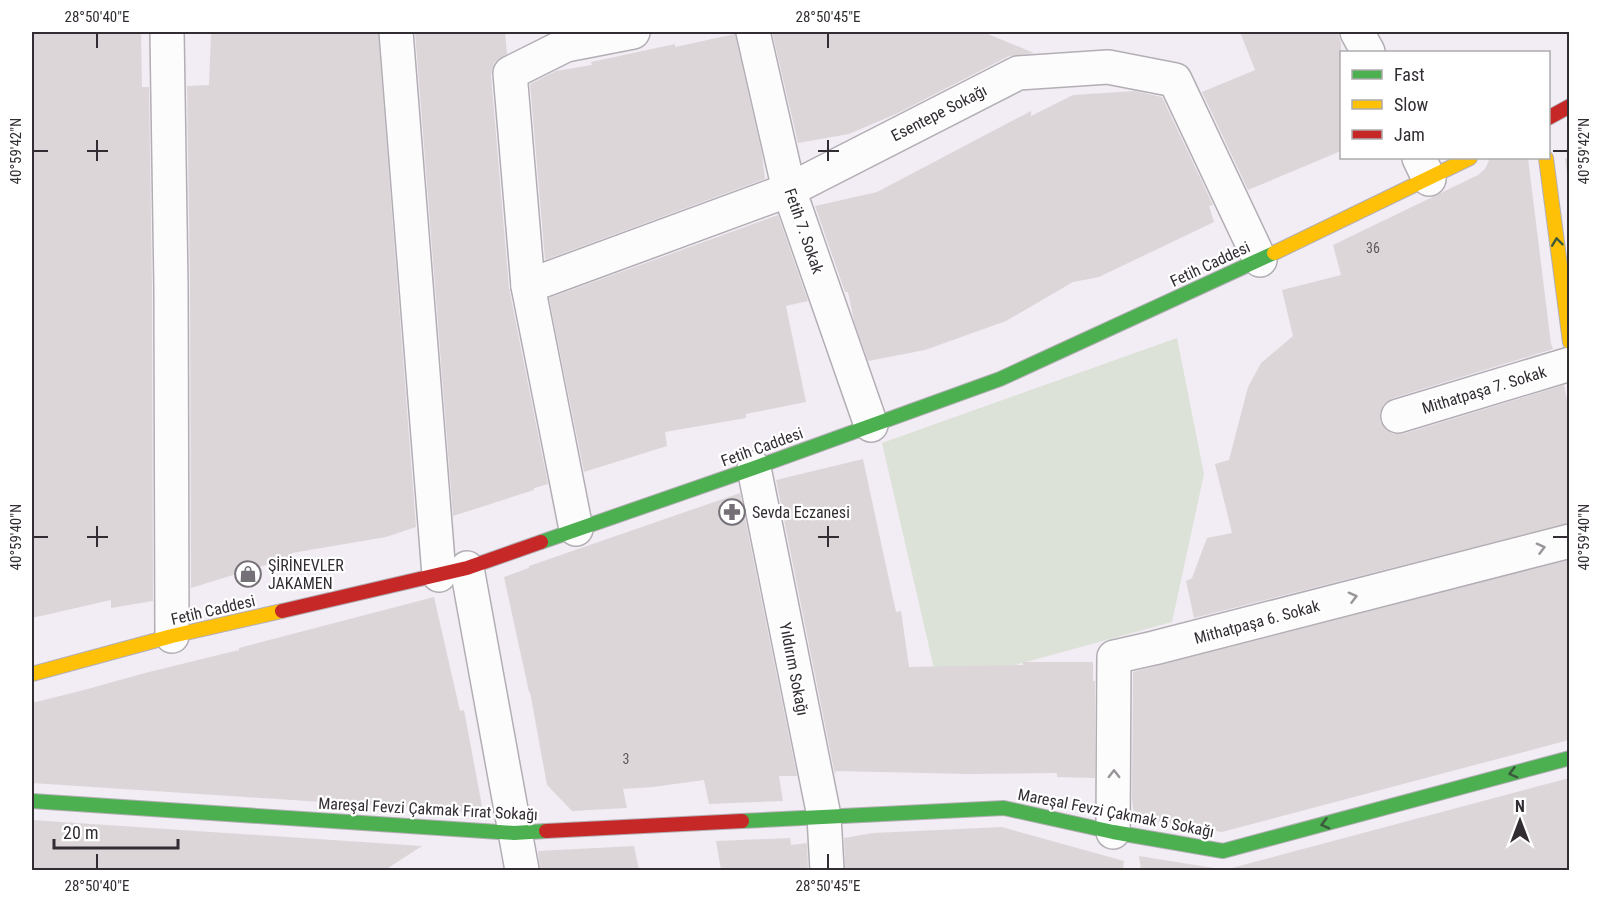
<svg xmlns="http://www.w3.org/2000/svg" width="1601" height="902" viewBox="0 0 1601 902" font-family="'Roboto Condensed',sans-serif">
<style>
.green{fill:#dce2d7}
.building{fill:#ddd6d9}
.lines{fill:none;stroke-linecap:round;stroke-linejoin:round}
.street-casing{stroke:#b2aeb4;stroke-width:36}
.fast-casing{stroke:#b2aeb4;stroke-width:16}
.slow-casing{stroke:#b2aeb4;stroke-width:16}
.jam-casing{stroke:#b2aeb4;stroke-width:16}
.street{stroke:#fdfcfd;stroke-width:33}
.fast{stroke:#4caf50;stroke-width:14}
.slow{stroke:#ffc107;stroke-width:14}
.jam{stroke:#c62828;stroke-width:14}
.oneway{stroke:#3b5a3d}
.oneway2{stroke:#989498}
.ticks{fill:none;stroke:#322d33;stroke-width:2}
.labels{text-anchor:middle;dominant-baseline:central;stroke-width:4.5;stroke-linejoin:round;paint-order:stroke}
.number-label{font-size:14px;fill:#5e585d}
.street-label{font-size:16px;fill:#322d33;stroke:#fff}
.poi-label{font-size:16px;fill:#322d33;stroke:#fff;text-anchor:start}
.neatline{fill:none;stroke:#322d33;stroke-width:2}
.ticks-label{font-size:15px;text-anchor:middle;fill:#322d33}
</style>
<rect width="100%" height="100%" fill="#f2ecf4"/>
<path class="green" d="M1177,338L1204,474L1172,622L938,686L882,443Z"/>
<g class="building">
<path d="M32,32H141L142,87H149L152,287L153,601L111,608V600L32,618Z"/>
<path d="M211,32H378L416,527L386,537L292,553V557L191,588L190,287L187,86L209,85Z"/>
<path d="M415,32H505L507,54L494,63L491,75L509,288L548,484L534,488V490L453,516Z"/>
<path d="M772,32H983L1034,53L1009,56L898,113L849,134L798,143Z"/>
<path d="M1240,32H1338L1341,43V151L1248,190L1202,92L1255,70Z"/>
<path d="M735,34L762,154L765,179L545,260L530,84L556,71L592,65L591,62L675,44V47Z"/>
<path d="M1135,91L1162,97L1213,205L1209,206L1214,222L1099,277L1073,282L1006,321L925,350L868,361L854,321L848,292H845L815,206L877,192L1031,111V116L1073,95Z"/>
<path d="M1495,158H1528L1551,344L1553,349L1393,398L1384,404L1380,412V421L1386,430L1394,434H1403L1564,385L1569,409V523L1194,618L1186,581L1192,578L1207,538L1232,533L1215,464L1229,460L1248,387L1261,363L1293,336L1282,290L1341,275L1333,245L1478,175L1485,169L1489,160Z"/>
<path d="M1565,158H1569V193Z"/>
<path d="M778,215L808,301L786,306L806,402L746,414V418L665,432L667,446L584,472L549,298Z"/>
<path d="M863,459L896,612L901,611L909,667L1023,665V662H1093V681H1095V778L1057,777V773L967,774L836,771L835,775L776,480Z"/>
<path d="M740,493L797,776H779L783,801L709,804L704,780L653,787L623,789L627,808L572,811L547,785L530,692H529L504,577L529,568V566Z"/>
<path d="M1569,560V740L1222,832L1134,817L1132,798L1133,672Z"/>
<path d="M434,597L460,711L464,710L482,806L474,812L32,783V703L84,690L145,673L239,650V648Z"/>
<path d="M1569,778V870H1141L1139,856L1220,869H1228Z"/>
<path d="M32,820L422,846L385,870H32Z"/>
<path d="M1002,827L1124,861L1123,870H845L844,838L873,833Z"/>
<path d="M790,838L791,845L807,843L808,870H721L716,841Z"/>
<path d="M634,846L639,870H540L538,851Z"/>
</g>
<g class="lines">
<g class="street-casing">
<g id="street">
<path d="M167,32L171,287L172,636"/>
<path d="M396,32L439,575"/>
<path d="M753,32L789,190L871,425"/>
<path d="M1357,32L1368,52"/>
<path d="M1419,158L1429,179"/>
<path d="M528,286L789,190L1018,73L1108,67L1175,80L1260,260"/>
<path d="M1398,416L1570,364"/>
<path d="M754,468L824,816L827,870"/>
<path d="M576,529L528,286L510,73L566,45L633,32"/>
<path d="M467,568L522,870"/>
<path d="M1113,832L1114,657L1154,648L1570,541"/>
</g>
</g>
<g class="fast-casing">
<g id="fast">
<path d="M541,542L754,468L1000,379L1274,253"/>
<path d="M32,801L514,833L546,831"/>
<path d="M742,821L1004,808L1113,832L1223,851L1570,758"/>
</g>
</g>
<g class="slow-casing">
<g id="slow">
<path d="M1546,158L1570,342"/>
<path d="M1274,253L1470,158"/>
<path d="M32,674L172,636L282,611"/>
</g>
</g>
<g class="jam-casing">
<g id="jam">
<path d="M1548,118L1570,106"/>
<path d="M282,611L467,568L541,542"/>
<path d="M546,831L742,821"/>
</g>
</g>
<use href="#street" class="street"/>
<use href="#fast" class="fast"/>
<use href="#slow" class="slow"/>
<use href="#jam" class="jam"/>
</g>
<defs><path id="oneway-chevron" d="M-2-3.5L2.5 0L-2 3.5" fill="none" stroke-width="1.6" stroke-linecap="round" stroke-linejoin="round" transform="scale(1.5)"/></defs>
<g class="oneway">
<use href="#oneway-chevron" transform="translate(1557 242) rotate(-97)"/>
<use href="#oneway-chevron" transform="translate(1513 773) rotate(165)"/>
<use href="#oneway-chevron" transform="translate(1325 824) rotate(165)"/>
</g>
<g class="oneway2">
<use href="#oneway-chevron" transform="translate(1541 548) rotate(-15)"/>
<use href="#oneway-chevron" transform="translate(1353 597) rotate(-15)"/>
<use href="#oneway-chevron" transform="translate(1114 774) rotate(-90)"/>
</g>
<path class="ticks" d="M97,33V48M828,33V48M97,140V161M828,140V161M33,151H48M87,151H108M818,151H839M1553,151H1568M97,526V547M828,526V547M33,537H48M87,537H108M818,537H839M1553,537H1568M97,854V869M828,854V869"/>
<defs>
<g id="pharmacy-ring" transform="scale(1.35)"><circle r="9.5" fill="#fff" stroke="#757077" stroke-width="1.5"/><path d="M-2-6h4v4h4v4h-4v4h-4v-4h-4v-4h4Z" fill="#757077"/></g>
<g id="shop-ring" transform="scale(1.35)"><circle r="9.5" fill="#fff" stroke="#757077" stroke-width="1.5"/><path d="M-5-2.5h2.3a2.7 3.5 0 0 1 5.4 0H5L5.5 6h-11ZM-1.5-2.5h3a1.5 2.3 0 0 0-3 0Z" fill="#757077"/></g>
</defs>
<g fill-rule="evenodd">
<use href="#pharmacy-ring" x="732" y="512"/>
<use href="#shop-ring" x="248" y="574"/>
</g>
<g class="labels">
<g class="number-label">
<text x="1373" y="248">36</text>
<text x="626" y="759">3</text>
</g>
<g class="street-label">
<text transform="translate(939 113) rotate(-27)">Esentepe Sokağı</text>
<text transform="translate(804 231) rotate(71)">Fetih 7. Sokak</text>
<text transform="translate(1210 264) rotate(-25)">Fetih Caddesi</text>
<text transform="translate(1484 390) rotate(-17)">Mithatpaşa 7. Sokak</text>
<text transform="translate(762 447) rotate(-20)">Fetih Caddesi</text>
<text transform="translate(213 610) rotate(-13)">Fetih Caddesi</text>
<text transform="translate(1257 622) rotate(-15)">Mithatpaşa 6. Sokak</text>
<text transform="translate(794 669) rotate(79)">Yıldırım Sokağı</text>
<text transform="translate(428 809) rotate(3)">Mareşal Fevzi Çakmak Fırat Sokağı</text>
<text transform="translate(1116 813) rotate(11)">Mareşal Fevzi Çakmak 5 Sokağı</text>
</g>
<g class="poi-label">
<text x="752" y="512">Sevda Eczanesi</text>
<text x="268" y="565">ŞİRİNEVLER<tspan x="268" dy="18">JAKAMEN</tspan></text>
</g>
</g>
<rect width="1601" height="902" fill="none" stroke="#ffffff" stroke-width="66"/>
<rect x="1340" y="51" width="210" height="108" fill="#ffffff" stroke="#adabad" stroke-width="1.5"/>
<rect x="1352" y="70" width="30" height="9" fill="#4caf50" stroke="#adabad" stroke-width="1.5"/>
<text x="1394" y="81" font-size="18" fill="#322d33">Fast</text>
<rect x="1352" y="100" width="30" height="9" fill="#ffc107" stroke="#adabad" stroke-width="1.5"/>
<text x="1394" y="111" font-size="18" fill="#322d33">Slow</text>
<rect x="1352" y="130" width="30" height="9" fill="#c62828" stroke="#adabad" stroke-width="1.5"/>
<text x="1394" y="141" font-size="18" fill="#322d33">Jam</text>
<g transform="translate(1520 821)" stroke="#ffffff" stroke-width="4.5" paint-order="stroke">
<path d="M0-4.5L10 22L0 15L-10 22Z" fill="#322d33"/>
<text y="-9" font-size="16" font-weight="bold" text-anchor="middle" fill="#322d33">N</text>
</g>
<path d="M54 839v9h124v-9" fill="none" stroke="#322d33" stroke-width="3"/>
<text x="63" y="839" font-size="18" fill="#322d33" stroke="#ffffff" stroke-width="4.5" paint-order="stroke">20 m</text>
<rect x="33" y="33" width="1535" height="836" class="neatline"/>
<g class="ticks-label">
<text x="97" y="22">28°50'40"E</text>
<text x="828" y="22">28°50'45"E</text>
<text transform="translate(16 151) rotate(-90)" y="5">40°59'42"N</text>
<text transform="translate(1584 151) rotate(-90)" y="5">40°59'42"N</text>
<text transform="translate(16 537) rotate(-90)" y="5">40°59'40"N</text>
<text transform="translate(1584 537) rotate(-90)" y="5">40°59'40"N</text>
<text x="97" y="891">28°50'40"E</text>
<text x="828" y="891">28°50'45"E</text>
</g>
</svg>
